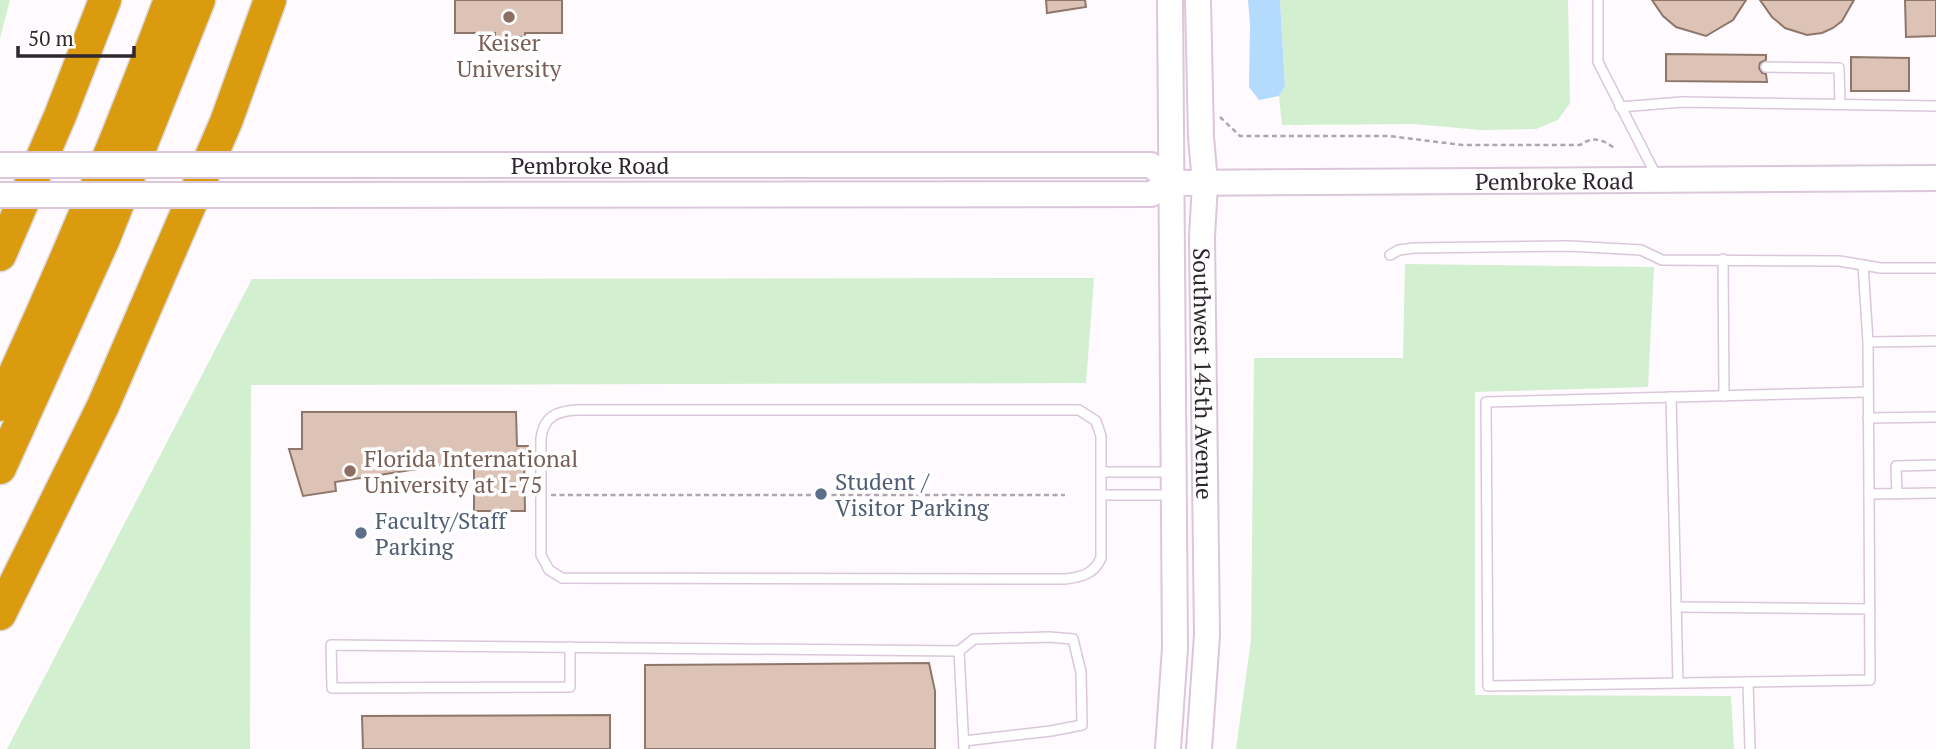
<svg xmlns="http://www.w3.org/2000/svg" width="1936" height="749" viewBox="0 0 1936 749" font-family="'PT Serif',serif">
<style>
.green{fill:#d2efcf}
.water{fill:#b4dbfd}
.building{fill:#ddc3b6;stroke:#8e776a;stroke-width:2}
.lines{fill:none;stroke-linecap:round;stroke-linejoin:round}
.lane-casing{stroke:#dbc7da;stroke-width:12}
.secondary-casing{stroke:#dbc7da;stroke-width:28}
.highway-casing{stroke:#dad8da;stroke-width:35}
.path{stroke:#ada7ad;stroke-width:2.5;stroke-dasharray:5 3.5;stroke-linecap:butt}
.lane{stroke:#fff;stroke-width:9}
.secondary{stroke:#fff;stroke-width:24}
.highway{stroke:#da9c0e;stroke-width:32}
.secondary-bridge-casing{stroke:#dbc7da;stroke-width:28;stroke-linecap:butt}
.secondary-bridge{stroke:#fff;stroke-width:24}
.education-dot{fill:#8d6e63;stroke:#fff;stroke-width:2.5}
.service-dot{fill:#5c6f8a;stroke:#fff;stroke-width:2.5}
.labels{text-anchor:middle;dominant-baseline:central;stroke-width:7;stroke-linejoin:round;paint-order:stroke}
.education-label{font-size:23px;fill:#785e54;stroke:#fff}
.street-label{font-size:23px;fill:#2f272f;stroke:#fff}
.service-label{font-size:23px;fill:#4e5e75;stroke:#fff;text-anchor:start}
</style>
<rect width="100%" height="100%" fill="#fefafe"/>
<g class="green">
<path d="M0,0H10L0,38Z"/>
<path d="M1280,0H1568L1570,103L1558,120L1536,129L1480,130L1415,124L1282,125L1279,96L1285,86Z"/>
<path d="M1405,264L1654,267L1648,387L1475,392V695L1731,696L1734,749H1236L1251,640L1254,358H1403Z"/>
<path d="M1094,278L1086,383L251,385L250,749H7L252,279Z"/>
</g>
<path class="water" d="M1248,0H1280L1285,86L1279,96L1259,100L1249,87L1250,25Z"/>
<g class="building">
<path d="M455,0H562V33H525V37H495V33H455Z"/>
<path d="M1046,0H1085L1086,7L1047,13Z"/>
<path d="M1652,0H1746L1733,20L1706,36L1676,27L1663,16Z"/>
<path d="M1760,0H1854L1842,21L1833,28L1822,33L1807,35L1785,28L1772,17Z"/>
<path d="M1905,0H1936V36L1906,37Z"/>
<path d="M1666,54L1766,55V60L1760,63L1759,68L1762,73L1766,74L1767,82L1666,81Z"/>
<path d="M1851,57L1909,58V91H1851Z"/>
<path d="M302,412H516L517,446H528V457H524L525,511H474V460L335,482L336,491L303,496L289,449H302Z"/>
<path d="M929,663L935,691V749H645V665Z"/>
<path d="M610,715V749H363L362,716Z"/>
</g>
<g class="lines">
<g class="lane-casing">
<g id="lane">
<path d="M1598,0V62L1657,177"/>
<path d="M1766,67L1839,68L1840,104"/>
<path d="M1620,107L1682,102L1936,106"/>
<path d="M1390,255L1399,250L1414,248L1569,246L1641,250L1662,260L1839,261L1881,268H1936"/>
<path d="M1723,259L1724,396"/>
<path d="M1863,265L1868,342L1869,494L1936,493"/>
<path d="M1868,342L1936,341"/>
<path d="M1868,392L1486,402L1488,686L1870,680L1869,494"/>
<path d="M1671,397L1678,683"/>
<path d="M577,410H1079L1096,421L1101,436V558C1094,574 1082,577 1065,579L562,578L549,570L541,555V438C544,416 557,411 577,410Z"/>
<path d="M1868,418L1936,417"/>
<path d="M1101,472H1172"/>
<path d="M1897,494L1896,466L1936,465"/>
<path d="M1102,495H1173"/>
<path d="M1676,607L1870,609"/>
<path d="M570,647V687L332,688L331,645L959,651"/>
<path d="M1748,682L1750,749"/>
<path d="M964,741L1051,731L1082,725L1081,672L1073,639L1049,637L974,639L959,651L964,749"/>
</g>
</g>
<g class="secondary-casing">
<g id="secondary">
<path id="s1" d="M1198,0L1201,137L1205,183L1202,237L1207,635L1199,749"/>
<path id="s2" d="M296,165H1151L1172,183"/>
<path id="s3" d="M283,195L1151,194L1172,183L1936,178"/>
<path d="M1168,749L1175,648L1170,0"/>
</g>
</g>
<g class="highway-casing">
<g id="highway">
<path d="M0,255L60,116L105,0"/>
<path d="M0,405C62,272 119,137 170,0"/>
<path d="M0,468L103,241L199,0"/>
<path d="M0,614L103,406L226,122L270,0"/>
</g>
</g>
<g class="path">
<path d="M1220,117L1240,136H1389L1462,145H1580C1592,136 1603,139 1614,148"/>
<path d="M551,495H1065"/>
</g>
<use href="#lane" class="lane"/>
<use href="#secondary" class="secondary"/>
<use href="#highway" class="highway"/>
<g class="secondary-bridge-casing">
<g id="secondary-bridge">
<path d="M0,165H296"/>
<path d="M0,195H283"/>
</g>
</g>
<use href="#secondary-bridge" class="secondary-bridge"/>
</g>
<g class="education-dot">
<circle cx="509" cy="17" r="7"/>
<circle cx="350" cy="471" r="7"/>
</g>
<g class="service-dot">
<circle cx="821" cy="494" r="7"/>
<circle cx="361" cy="533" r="7"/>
</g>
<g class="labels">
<g class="education-label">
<text x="509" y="42">Keiser<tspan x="509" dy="26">University</tspan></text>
<text x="364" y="458" text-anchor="start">Florida International<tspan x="364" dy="26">University at I-75</tspan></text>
</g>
<g class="street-label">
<text stroke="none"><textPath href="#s2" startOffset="294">Pembroke Road</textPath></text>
<text stroke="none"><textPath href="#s3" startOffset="1274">Pembroke Road</textPath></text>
<text stroke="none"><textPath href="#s1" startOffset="374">Southwest 145th Avenue</textPath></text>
</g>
<g class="service-label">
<text x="835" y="481">Student /<tspan x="835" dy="26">Visitor Parking</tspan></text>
<text x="375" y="520">Faculty/Staff<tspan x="375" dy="26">Parking</tspan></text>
</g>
</g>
<path d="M18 46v10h116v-10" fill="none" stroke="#2f272f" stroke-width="3.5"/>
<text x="28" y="46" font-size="21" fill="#2f272f" stroke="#ffffff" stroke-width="5" paint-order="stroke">50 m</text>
</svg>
